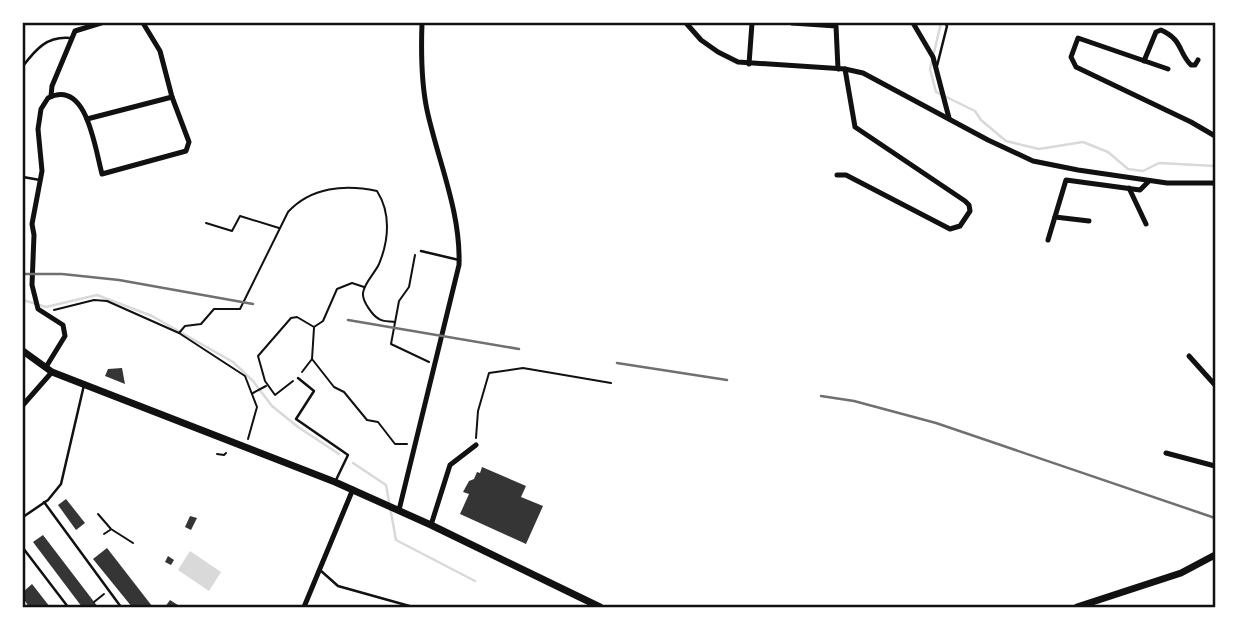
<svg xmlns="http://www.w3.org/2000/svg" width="1238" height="630" viewBox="0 0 1238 630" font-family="'Noto Sans',sans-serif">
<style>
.water{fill:#d9d9d9}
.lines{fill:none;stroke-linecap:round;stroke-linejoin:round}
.stream{stroke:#d9d9d9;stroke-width:2.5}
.building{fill:#353535}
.path{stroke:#111;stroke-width:2}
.service{stroke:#111;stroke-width:2.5}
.minor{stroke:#111;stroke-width:5}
.tertiary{stroke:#111;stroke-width:7}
.rail{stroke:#707070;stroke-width:2.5}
.neatline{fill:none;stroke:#111;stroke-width:2.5}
</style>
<rect width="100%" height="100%" fill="#fff"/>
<path class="water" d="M190,551L221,572L209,591L178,570Z"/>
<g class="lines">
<g class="stream">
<path d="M941,23L930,69L936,92L975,111L981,120L1006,141L1039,149L1083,142L1108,152L1128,169L1143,171L1159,163L1215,166"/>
<path d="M23,300L46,307L97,295L152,316L233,362L253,381L272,406L298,427L339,454"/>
<path d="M353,463L386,485L396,540L475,581"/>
</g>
</g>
<g class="building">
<path d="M122,368L125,384L105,376L108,369Z"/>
<path d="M482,467L526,486L521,497L543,506L526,544L460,514L469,494L463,492L469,481L474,479L477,472L480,473Z"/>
<path d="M66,499L85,523L76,530L58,505Z"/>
<path d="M190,516L197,518L191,530L185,527Z"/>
<path d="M43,535L98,607H82L33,542Z"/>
<path d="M107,548L152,606L150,607H132L93,559Z"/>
<path d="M168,556L174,560L171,565L165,562Z"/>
<path d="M32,584L50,607H29L23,598V592Z"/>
<path d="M170,600L181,607H165Z"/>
</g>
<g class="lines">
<g class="path">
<path d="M206,223L232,231L240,216L279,228"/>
<path d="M415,255L409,287L399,301L391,344L429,362"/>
<path d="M54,310L94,300L107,301L179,333L245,376L257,407L248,439"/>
<path d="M314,328L312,359L334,387L344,392L367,420L378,422L395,444H407"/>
<path d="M179,333L185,326L201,324L214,309H240L288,212C311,187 345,184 377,191C391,213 389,240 379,264C375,273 364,283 363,293C362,301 373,316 379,319C383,322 391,321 395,322"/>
<path d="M302,372L312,359"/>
<path d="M293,381L275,395L265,381L258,356L291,318L297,317L314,327L323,321L337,289L352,283L364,287"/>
<path d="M253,393L266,386"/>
<path d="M476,438L478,411L489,373L523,368L611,383"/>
<path d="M217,454L224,455L226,453"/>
<path d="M98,514L111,529L133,543"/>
<path d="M104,534L110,530"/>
<path d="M94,602L104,594"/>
</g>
<g class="service">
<path d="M23,66C36,49 47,36 70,38"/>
<path d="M937,66L947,26L945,23"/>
<path d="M23,177L40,180"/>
<path d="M421,251L459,260"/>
<path d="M298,378L314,391L296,419L348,455L335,482"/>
<path d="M44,502L121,607"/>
<path d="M23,517L48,500L61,484L84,385"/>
<path d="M23,548L68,607"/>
<path d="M320,570L338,586L413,607"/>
</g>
<g class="minor">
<path d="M686,23L701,40L718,52L738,62L845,69L863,73L988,140L1033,161L1078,170L1167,183H1215"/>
<path d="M792,23L836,26L838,69"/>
<path d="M913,23L933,57L949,118"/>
<path d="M1144,61L1156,32L1161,30C1183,40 1178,52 1191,65H1195L1198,60"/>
<path d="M749,64L752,23"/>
<path d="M1168,69L1078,38L1071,57L1076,67L1191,122L1215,136"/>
<path d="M51,96L52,86L75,31L101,23"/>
<path d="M87,119L172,97"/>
<path d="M837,175H846L950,229L960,226L970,211L969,205L965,201L855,127L845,69"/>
<path d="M1129,188L1146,224"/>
<path d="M1055,217L1089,221"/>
<path d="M1048,240L1066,180L1140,190L1149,181"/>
<path d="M1189,356L1215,385"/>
<path d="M46,367L65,336L63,325L38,309L32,285L34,235L32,224L42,171L38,129L41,109L48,98C87,78 95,149 102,174L186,151L189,142L172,97L160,51L143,23"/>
<path d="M23,405L52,372"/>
<path d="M1166,453L1215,466"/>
<path d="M399,510L459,265C461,212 438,161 427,110C421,82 421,51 422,23"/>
<path d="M431,525L450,465L476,445"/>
<path d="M304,607L353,489"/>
</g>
<g class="tertiary">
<path d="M23,351L52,372L335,482L431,525L600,607"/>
<path d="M1077,607L1181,573L1215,555"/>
</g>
<g class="rail">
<path d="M23,274H62L119,280L253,304"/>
<path d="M348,320L519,349"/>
<path d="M617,363L727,380"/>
<path d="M821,396L854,401L936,423L1215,518"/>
</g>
</g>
<rect width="1238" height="630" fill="none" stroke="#ffffff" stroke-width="49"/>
<rect x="24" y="24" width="1190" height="582" class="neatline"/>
</svg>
